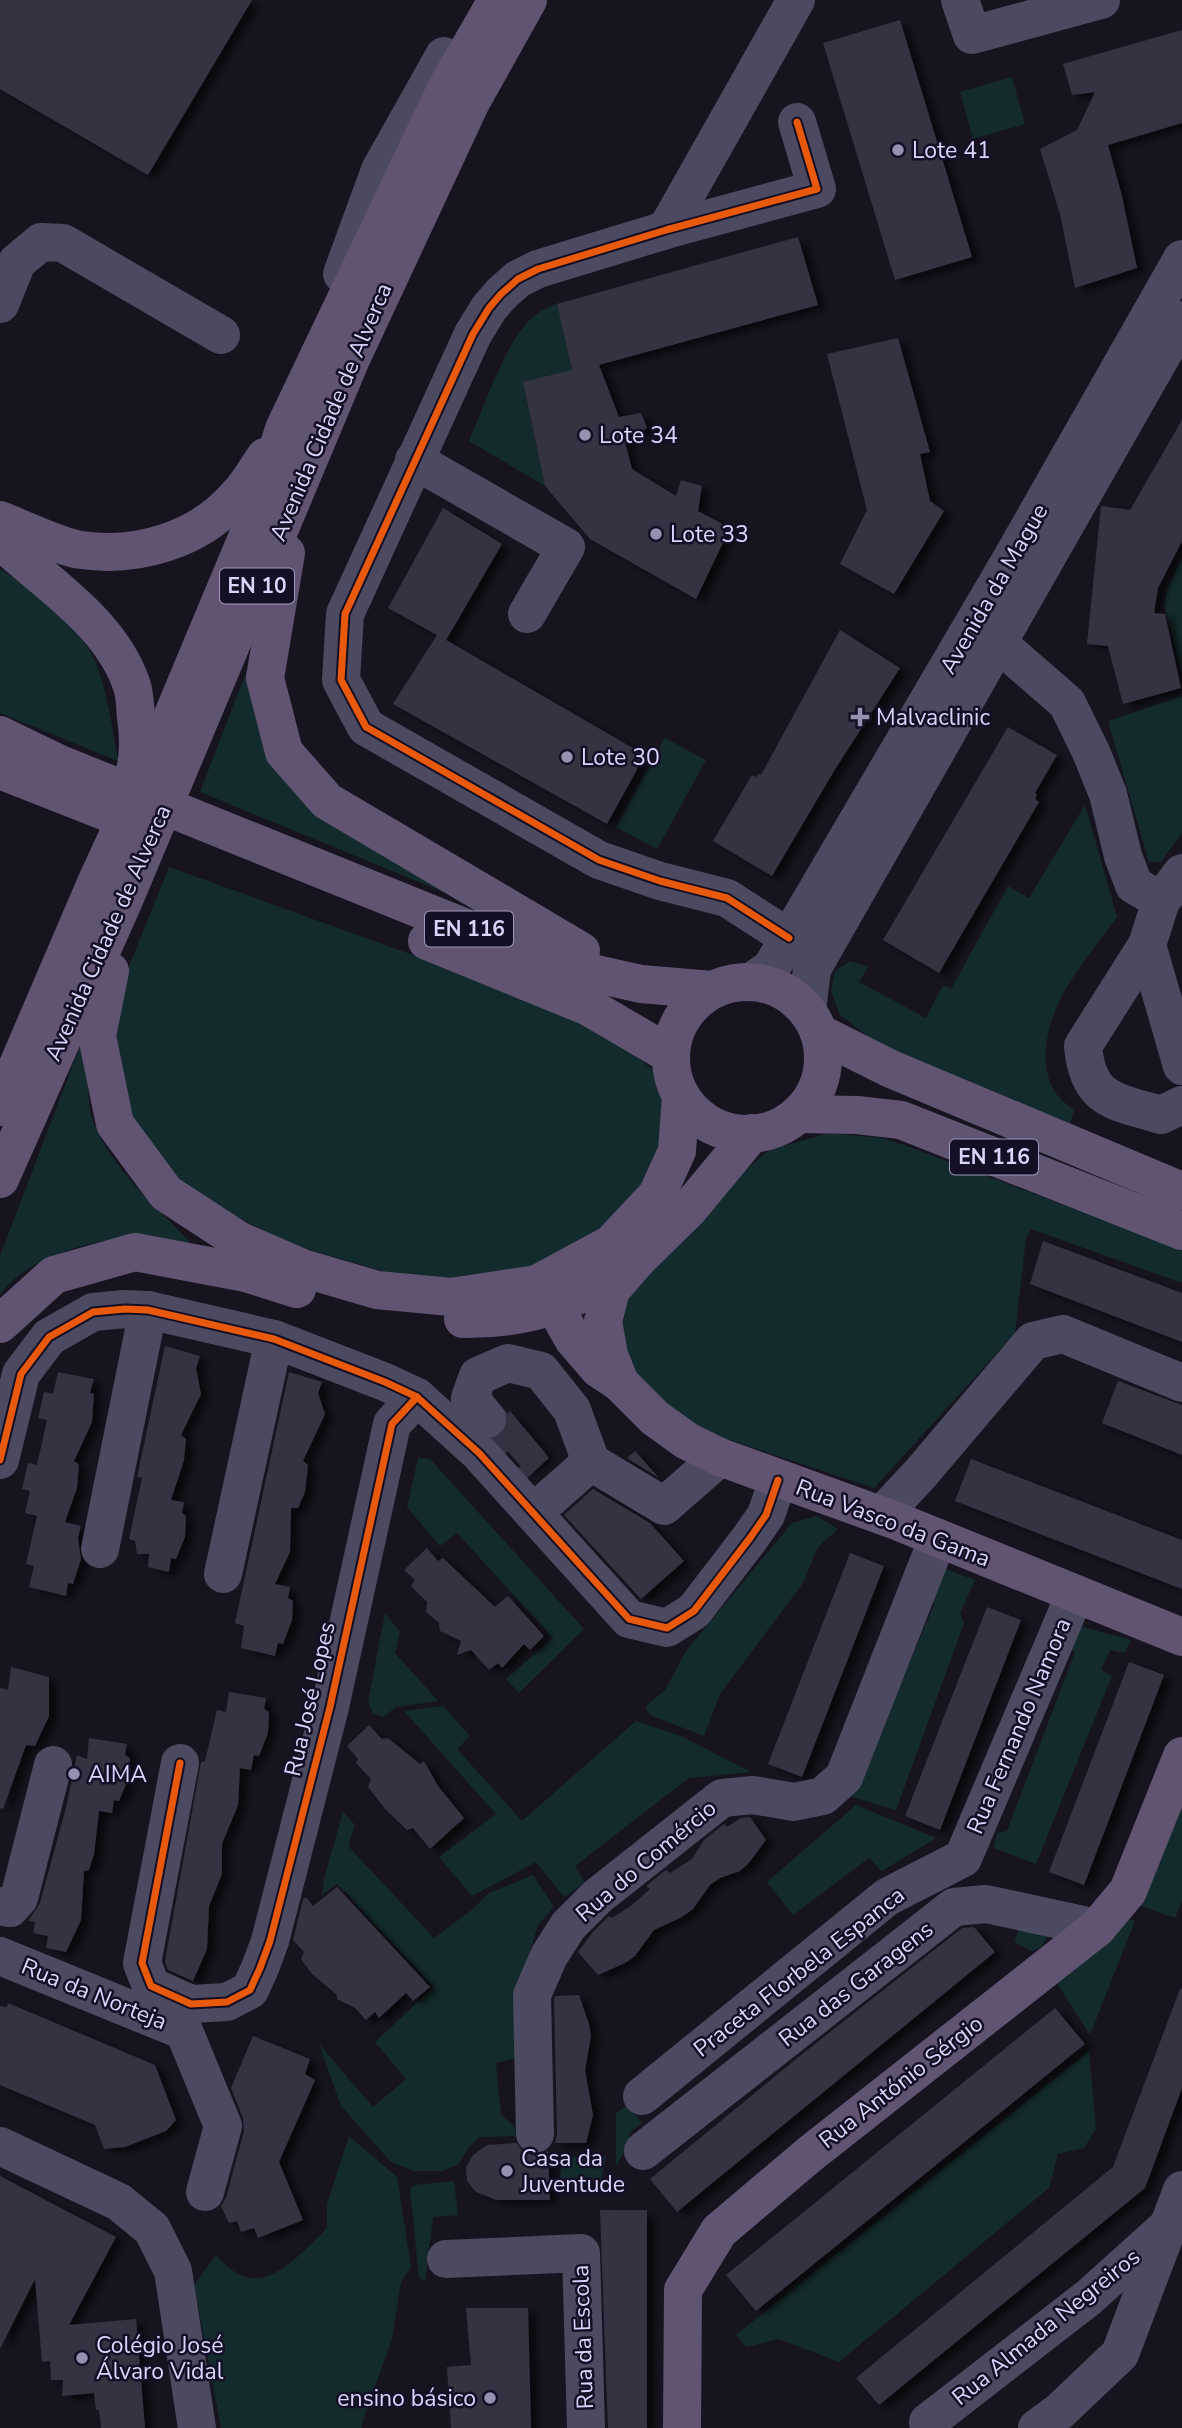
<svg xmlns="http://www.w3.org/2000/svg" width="1182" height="2428" viewBox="0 0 1182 2428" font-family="'Nunito Sans',sans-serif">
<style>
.green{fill:#142b2d}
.building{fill:#353242;filter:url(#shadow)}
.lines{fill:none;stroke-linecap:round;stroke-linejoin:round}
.minor-tunnel{stroke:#343141;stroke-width:38;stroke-dasharray:38 19;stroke-linecap:butt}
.minor{stroke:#4c4a61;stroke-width:38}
.major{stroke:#605472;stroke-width:38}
.cycleway-casing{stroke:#140f25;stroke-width:11}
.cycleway{stroke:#e8590c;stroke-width:7}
.poi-dot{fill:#9691b0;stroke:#140f25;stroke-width:2.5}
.labels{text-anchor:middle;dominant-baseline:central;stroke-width:5;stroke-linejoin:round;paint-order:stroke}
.shield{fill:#140f25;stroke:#9f9abd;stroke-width:2}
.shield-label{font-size:21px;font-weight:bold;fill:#dbd5fe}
.poi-label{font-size:23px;fill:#dbd5fe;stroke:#140f25;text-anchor:start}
.street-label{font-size:23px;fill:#dbd5fe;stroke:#140f25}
</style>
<defs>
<filter id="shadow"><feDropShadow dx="8" dy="4.5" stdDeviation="3.5" flood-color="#0009"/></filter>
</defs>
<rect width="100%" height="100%" fill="#171420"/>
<g class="green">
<path d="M1012,77L1025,124L973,139L960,92Z"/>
<path d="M557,304L572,370L523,383L545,486L469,441C483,409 504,348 526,324C534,314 545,308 557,304Z"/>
<path d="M1182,557V672L1164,606L1167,590Z"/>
<path d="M0,569C32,589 80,626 95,661C108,693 112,728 118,761L0,713Z"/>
<path d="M252,657L267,733L480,907L200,792Z"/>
<path d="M1182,696V833L1161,862H1149L1108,721Z"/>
<path d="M665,738L706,760L657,849L616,827Z"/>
<path d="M1085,805L1117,917C1085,962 1041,1007 1046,1066C1047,1075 1051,1088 1058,1096C1062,1101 1069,1106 1074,1110L1070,1124L903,1063L840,1015L831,991L835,971L850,961L868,967L859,982L926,1018L943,985L951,989L1008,886L1029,898Z"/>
<path d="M169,867L560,1008L621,1040L653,1071L673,1112L664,1156L598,1240L538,1267L424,1283L293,1245L191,1194L131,1127L115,1041L121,986Z"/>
<path d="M80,1046C83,1057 86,1067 87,1078C89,1092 88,1108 93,1121C113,1173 158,1206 194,1247C175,1244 154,1238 135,1238C92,1239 25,1258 0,1295V1256Z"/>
<path d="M829,1133L882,1138L904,1145L1182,1249V1283L1031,1229L1026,1239L1015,1333L874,1488L724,1438L678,1417L656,1398L625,1359L620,1328L628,1293L720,1193L769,1150Z"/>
<path d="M418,1458L430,1459L584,1629L519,1693L506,1679L553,1638L457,1533L440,1546L407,1507Z"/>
<path d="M816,1516L838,1529L818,1547L803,1583L720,1694L704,1736L650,1715L646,1709L648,1704L665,1690L686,1651L792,1523Z"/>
<path d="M940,1567L975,1580L960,1613L964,1623L896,1810L852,1797L935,1603L929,1591Z"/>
<path d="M385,1613L400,1632L395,1653L438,1701L396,1707L383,1717L373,1713L368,1702Z"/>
<path d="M1073,1624L1131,1640L1125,1653L1110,1650L1101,1670L1112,1676L1036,1864L994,1848L997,1833L1007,1831L1075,1652L1065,1645Z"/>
<path d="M443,1706L470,1736L457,1749L522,1821L636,1721L681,1736L751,1772L689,1778L575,1866L585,1883L564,1897L536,1862L472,1896L439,1857L496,1814L404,1711Z"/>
<path d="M1182,1804V1901L1175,1918L1133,1903Z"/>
<path d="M856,1805L936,1838L882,1871L869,1858L793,1915L767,1882Z"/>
<path d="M343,1812L355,1825L348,1846L434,1938L472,1910L489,1893L533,1875L554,1907L538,1925L525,1968L520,2057L496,2063L501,2115L513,2125L517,2136L479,2137L470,2146L459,2164L443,2171H414L391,2162L341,2106L319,2044L373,2107L406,2079L375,2042L434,1987L337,1884L322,1895L324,1879Z"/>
<path d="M1124,1917L1135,1921L1090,2035L1055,1980Z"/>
<path d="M1024,1920L1044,1928L1047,1938L1041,1947L1032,1951L1014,1942Z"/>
<path d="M1089,2051L1096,2129L1084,2148L1058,2154L1049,2188L839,2362L779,2339L746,2347L736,2335Z"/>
<path d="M627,2105L642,2123L629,2133L631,2150L624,2152L616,2166V2113Z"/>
<path d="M349,2136L397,2177L411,2267L401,2282L392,2339L363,2420L362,2428H221L194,2285L216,2255C221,2260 226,2266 232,2270C267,2297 304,2250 327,2228V2204Z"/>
<path d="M606,2156L601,2181H588L584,2187L560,2189L561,2157Z"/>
<path d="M454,2181L458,2215L433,2217L425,2282L419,2277L410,2189L415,2185Z"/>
</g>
<g class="building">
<path d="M0,0H252L148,175L0,89Z"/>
<path d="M900,20L972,257L895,280L823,43Z"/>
<path d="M1182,30V123L1108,145L1122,196L1137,268L1075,288L1060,214L1040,149L1077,130L1095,92L1072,95L1063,64Z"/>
<path d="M798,237L818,305L599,365L619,417L641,413L647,428L625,442L632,469L676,496L681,480L702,486L698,511L730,528L696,599L590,539L545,486L523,382L572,370L557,304Z"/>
<path d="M898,338L930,452L920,454L930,501L944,511L894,594L840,564L867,510L827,354Z"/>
<path d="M1182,420V541L1158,588L1154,613L1165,614L1181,688L1123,704L1108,646L1087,644L1101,506L1130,510Z"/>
<path d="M443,508L502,544L446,640L441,637L645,755L607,824L393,704L437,635L388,608Z"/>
<path d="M840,630L900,668L834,771L772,876L713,841L752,775L756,777L758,774L761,775Z"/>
<path d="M1008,727L1057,755L1035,793L1037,795L1035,799L1039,802L939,973L883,940Z"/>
<path d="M1043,1241L1182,1293V1342L1030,1284Z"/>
<path d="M165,1346L200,1356L196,1368L201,1394L181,1435L186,1439L184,1460L171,1500L184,1502L182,1513L186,1516L185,1537L176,1559L171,1558L169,1572L148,1567L149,1554H137L135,1541L129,1539L142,1478L137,1477Z"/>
<path d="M58,1372L94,1379L90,1393L94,1394L92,1422L74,1461L79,1465L77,1488L65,1522L81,1526L78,1538L81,1559L73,1584L68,1583L66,1596L29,1587L34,1566L26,1564L37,1516L25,1513L30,1491L22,1489L28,1463L37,1465L42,1443L47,1420L38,1418L44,1392L53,1394Z"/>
<path d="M289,1372L322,1382L318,1393L325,1414L303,1461L308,1465L305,1492L298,1508H291L290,1552L275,1584L290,1587L288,1598L293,1601L292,1620L283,1644L278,1643L275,1656L241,1648L244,1626L235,1623Z"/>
<path d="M1118,1381L1182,1405V1455L1102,1423Z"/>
<path d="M509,1410L547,1455L526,1472L496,1438L507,1427Z"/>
<path d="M635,1451L659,1478L627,1458Z"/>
<path d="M971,1459L1182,1540V1589L955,1501Z"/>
<path d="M593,1489L650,1523L684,1561L641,1599L564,1515Z"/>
<path d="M427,1548L438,1561L443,1558L495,1607L508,1596L544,1636L530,1650L524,1644L502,1668L498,1663L489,1670L471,1650L457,1655L461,1641L440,1631L439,1623L426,1612L427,1602L411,1586L415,1580L404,1570Z"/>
<path d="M850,1553L884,1566L802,1777L768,1764Z"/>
<path d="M987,1607L1021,1620L940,1830L905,1816Z"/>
<path d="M1129,1662L1164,1675L1084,1885L1049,1872Z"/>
<path d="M11,1667L49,1677V1716L35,1746L26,1745L3,1809L0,1808V1688L8,1690Z"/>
<path d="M229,1692L266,1698L264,1709L269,1712L268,1733L259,1756L254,1755L251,1770L240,1768L238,1805L222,1844V1874L209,1906L207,1949L193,1981L168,1970L165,1961L201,1762L205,1761L217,1710L226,1712Z"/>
<path d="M369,1725L382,1739L388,1738L420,1764L424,1761L438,1786L464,1818L430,1849L413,1828L407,1830L385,1809L368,1787L371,1779L356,1763L358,1759L347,1746Z"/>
<path d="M89,1738L127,1744L125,1755L130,1758L128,1779L119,1801L114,1800L112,1813L99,1811L94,1854L89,1870L84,1871L81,1920L66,1952L46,1948L48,1936L33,1933L35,1922L28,1921L40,1903L66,1808L77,1755L87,1759Z"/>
<path d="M750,1817L766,1840L748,1864L740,1871L720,1878L710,1885L693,1909L682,1917L654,1930L635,1956L625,1963L598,1975L578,1952L593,1932L609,1916L612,1918L632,1905L650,1889L646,1886L666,1870L670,1873L692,1859L704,1840L724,1824L727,1827L741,1818Z"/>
<path d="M337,1887L430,1987L413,2001L406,1993L379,2018L375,2012L366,2020L355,2008L337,1999V1995L312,1974L301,1959L304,1952L293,1940L303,1900L306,1897L313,1906Z"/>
<path d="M974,1927L995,1952L677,2212L650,2179L806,2051L962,1928Z"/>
<path d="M1180,1989H1182V2088L1145,2188L879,2405L856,2378L1113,2167Z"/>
<path d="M579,1995L589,2024L591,2036L585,2070L593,2115L586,2143H555L557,2134L554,1999L555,1996Z"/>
<path d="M8,2003L155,2065L176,2120L166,2131L125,2147L104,2149L95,2125L0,2085V2006L7,2007Z"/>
<path d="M1055,2008L1085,2044L756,2311L726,2275Z"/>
<path d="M253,2036L310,2059L305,2074L315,2080L279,2162L303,2220L258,2238L254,2228L241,2232L237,2221L229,2223L221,2206L226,2198L244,2131L243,2118L231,2088Z"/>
<path d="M516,2143L525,2153L536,2156L548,2151L550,2200H496L476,2192L467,2181L466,2167L473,2155L487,2145Z"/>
<path d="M0,2176L116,2237L69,2325L136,2319L145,2428H101L99,2410H96L94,2393L62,2396L63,2380H51L50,2361L42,2362L35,2279L0,2349Z"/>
<path d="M600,2210H647V2428H608Z"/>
<path d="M466,2308H528L531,2428H451L447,2367L471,2365Z"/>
</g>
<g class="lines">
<path class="minor-tunnel" d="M487,1419L535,1471"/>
<g class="minor">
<path d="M960,0L972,35L1101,0"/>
<path d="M666,230L796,0"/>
<path d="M342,274L380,170L444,56"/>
<path d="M0,304L17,262L41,242L63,243L221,335"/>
<path d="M414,460L566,547L527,614"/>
<path d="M998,643L1067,703L1091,752L1108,794L1123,856L1134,885L1161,901"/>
<path d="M1182,873L1161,901L1147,945L1083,1046C1088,1102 1115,1101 1161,1115L1182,1105"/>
<path d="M789,938L727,898L660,881L599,860L366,727L341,680L345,614L473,334L489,308L501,294L518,279L538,269L666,230L817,189L797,122"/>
<path d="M1147,945L1182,1066"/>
<path d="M751,982L771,968L789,938L1013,556L1182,259"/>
<path d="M807,1011L812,969L1182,320"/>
<path d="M487,1419L470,1398L478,1376L508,1363L541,1371L572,1410L591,1462"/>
<path d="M0,1460L21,1374L49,1337L93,1312L125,1309L148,1310L274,1339L385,1382L417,1397L479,1453L629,1619L667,1628L694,1611L750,1538L766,1515L778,1480"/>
<path d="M533,1513L591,1462L664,1506L720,1457"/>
<path d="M882,1515L921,1473L1033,1341L1063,1334L1182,1383"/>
<path d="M100,1549L148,1310"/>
<path d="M223,1574L274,1339"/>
<path d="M180,1763L142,1963L151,1986L191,2004L227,2002L250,1990L260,1968L270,1941L330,1707L392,1424L417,1397"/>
<path d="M0,1906L10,1908L19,1898L53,1765"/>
<path d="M0,1956L184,2031L223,2126L205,2192"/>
<path d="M642,2096L887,1897L963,1858L1075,1594"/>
<path d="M535,2134L532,1995L549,1956L568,1926L598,1896L722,1798L753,1795L794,1802L823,1796L844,1777L938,1538"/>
<path d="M0,2146L119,2202L152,2229L173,2271L197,2428"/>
<path d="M643,2151L954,1907L986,1904L1097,1928"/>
<path d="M446,2259L581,2253L586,2428"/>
<path d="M930,2428L928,2422L1088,2298L1168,2226"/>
<path d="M1037,2428L1060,2411L1120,2354L1182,2190"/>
</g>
<g class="major">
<path d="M0,520C21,528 60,547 81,550C138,558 199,540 237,496C248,485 256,470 265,457"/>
<path d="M0,540C46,584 111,622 132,686C135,695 135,707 136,717C139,738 139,762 132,781"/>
<path d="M286,553L265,678L284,752L327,801L581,951"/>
<path d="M0,735L60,764L491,938L592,973L641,984L712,990"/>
<path d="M0,770L150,829"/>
<path d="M427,941L589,1007L671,1055"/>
<path d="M110,971L97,1036L115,1124L166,1193L238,1240L302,1268L377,1290L451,1297L537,1284L611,1244L658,1194"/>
<circle cx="747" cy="1058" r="76"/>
<path d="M819,1033L891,1069L1182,1191"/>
<path d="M0,1107L96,883L167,729L259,509L284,429L447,87L497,0"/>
<path d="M799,1114L857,1115L901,1120L1182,1231"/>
<path d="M0,1179L124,900L351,359L471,102L528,0"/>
<path d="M647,1217L677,1151L681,1096"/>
<path d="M555,1307L573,1339L599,1369L620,1383L655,1418L687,1441L720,1457L894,1520L1182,1637"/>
<path d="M463,1319C534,1320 580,1300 637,1260"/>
<path d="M0,1324L54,1275L135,1252L246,1273L297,1289"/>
<path d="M620,1383L609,1355L603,1321L611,1290L637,1260L688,1210L752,1133"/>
<path d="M682,2428L683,2290L719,2231L810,2154L1097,1928L1128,1891L1182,1756"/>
</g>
<g class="cycleway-casing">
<g id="cycleway">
<path d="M789,938L727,898L660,881L599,860L366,727L341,680L345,614L473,334L489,308L501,294L518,279L538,269L666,230L817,189L797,122"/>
<path d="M0,1460L21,1374L49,1337L93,1312L125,1309L148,1310L274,1339L385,1382L417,1397L479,1453L629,1619L667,1628L694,1611L750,1538L766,1515L778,1480"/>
<path d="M180,1763L142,1963L151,1986L191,2004L227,2002L250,1990L260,1968L270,1941L330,1707L392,1424L417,1397"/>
</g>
</g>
<use href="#cycleway" class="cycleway"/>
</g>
<g class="poi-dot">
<circle cx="898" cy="150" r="7"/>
<circle cx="585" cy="435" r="7"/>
<circle cx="656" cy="534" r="7"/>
<path d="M856.5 706.5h7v7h7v7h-7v7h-7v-7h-7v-7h7z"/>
<circle cx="567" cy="757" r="7"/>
<circle cx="74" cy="1774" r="7"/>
<circle cx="507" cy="2171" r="7"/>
<circle cx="82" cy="2358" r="7"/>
<circle cx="490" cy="2398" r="7"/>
</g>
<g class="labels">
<g class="shield">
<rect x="220" y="568.5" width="74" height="35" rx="5"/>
<rect x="425" y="911.5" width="88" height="35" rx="5"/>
<rect x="950" y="1139.5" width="88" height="35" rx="5"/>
</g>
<g class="shield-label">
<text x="257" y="586">EN 10</text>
<text x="469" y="929">EN 116</text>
<text x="994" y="1157">EN 116</text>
</g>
<g class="poi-label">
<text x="912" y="150">Lote 41</text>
<text x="599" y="435">Lote 34</text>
<text x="670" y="534">Lote 33</text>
<text x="876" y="717">Malvaclinic</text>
<text x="581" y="757">Lote 30</text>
<text x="88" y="1774">AIMA</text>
<text x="521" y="2158">Casa da<tspan x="521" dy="26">Juventude</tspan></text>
<text x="96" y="2345">Colégio José<tspan x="96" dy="26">Álvaro Vidal</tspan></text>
<text x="476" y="2398" text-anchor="end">ensino básico</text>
</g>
<g class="street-label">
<text transform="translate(331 412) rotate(-67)">Avenida Cidade de Alverca</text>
<text transform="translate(994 589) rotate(-60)">Avenida da Mague</text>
<text transform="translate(108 933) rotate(-66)">Avenida Cidade de Alverca</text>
<text transform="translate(893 1523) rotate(21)">Rua Vasco da Gama</text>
<text transform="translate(310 1699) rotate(-77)">Rua José Lopes</text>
<text transform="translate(1019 1726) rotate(-67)">Rua Fernando Namora</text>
<text transform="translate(646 1861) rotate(-40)">Rua do Comércio</text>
<text transform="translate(799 1972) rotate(-38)">Praceta Florbela Espanca</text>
<text transform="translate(856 1984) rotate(-38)">Rua das Garagens</text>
<text transform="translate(94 1994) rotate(22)">Rua da Norteja</text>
<text transform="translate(901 2082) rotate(-38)">Rua António Sérgio</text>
<text transform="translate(1046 2327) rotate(-39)">Rua Almada Negreiros</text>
<text transform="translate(583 2337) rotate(-92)">Rua da Escola</text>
</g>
</g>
</svg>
